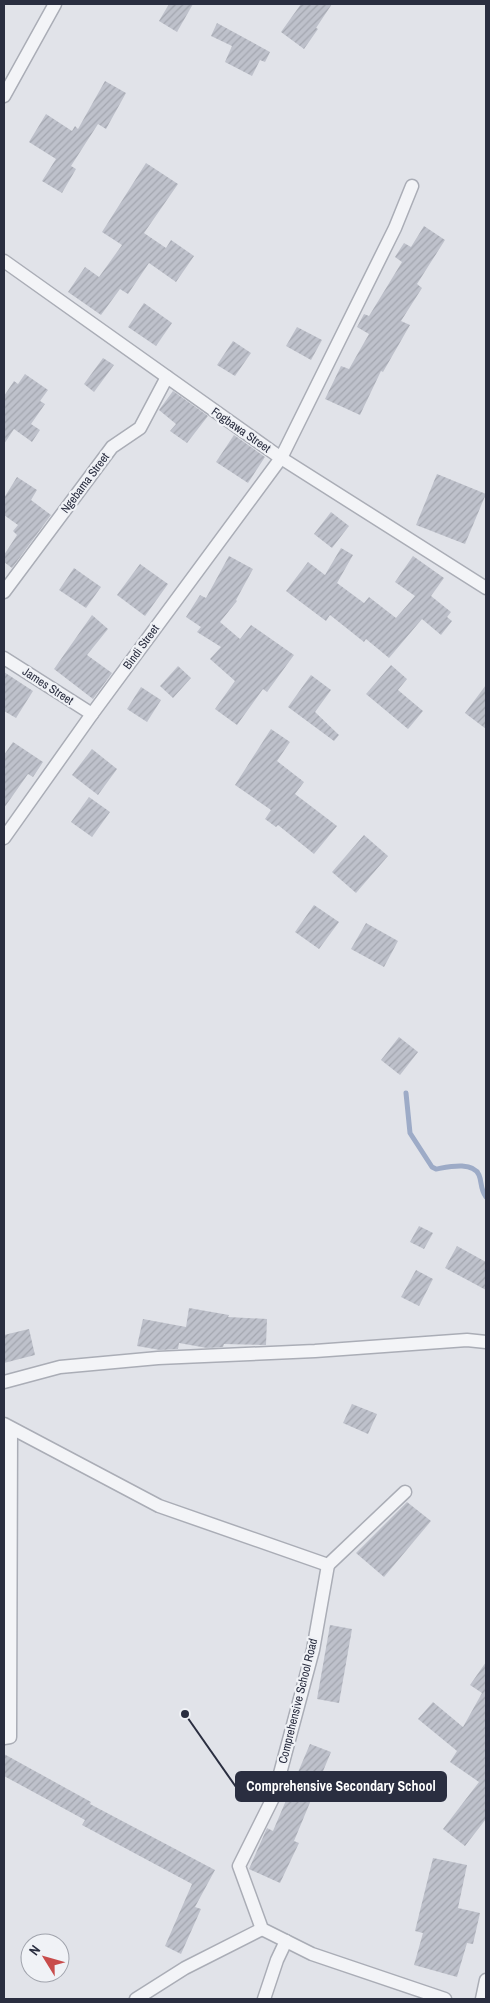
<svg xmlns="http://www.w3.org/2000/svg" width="490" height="2003" viewBox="0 0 490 2003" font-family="'Archivo Narrow',sans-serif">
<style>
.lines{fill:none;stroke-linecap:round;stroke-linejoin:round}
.stream{stroke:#9dabc7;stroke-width:5}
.building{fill:url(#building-hatch)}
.minor-casing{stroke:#aaadb6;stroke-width:15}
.minor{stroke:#f3f4f7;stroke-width:12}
.labels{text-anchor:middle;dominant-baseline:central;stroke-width:4.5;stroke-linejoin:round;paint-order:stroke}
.street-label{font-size:12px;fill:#2a2e40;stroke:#f0f2f6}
.leader{fill:none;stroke:#2a2e40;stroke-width:2}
.callout-dot{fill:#2a2e40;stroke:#f0f2f6;stroke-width:2}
.callout{fill:#2a2e40;stroke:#2a2e40;stroke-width:2}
.callout-label{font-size:14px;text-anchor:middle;font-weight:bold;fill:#fff}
</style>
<defs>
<pattern id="building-hatch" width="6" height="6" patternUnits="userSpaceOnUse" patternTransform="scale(1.25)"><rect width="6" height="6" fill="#bec1cb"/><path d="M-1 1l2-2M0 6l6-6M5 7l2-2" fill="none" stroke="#a3a6af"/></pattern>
</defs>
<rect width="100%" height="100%" fill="#e1e3e9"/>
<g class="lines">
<path class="stream" d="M406,1093L410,1133L432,1167L436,1169C448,1167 473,1161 479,1175C482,1182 480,1189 486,1197"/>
</g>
<g class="building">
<path d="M169,4H193L177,32L159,21Z"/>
<path d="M301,4H332L316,28L318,29L304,49L281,32Z"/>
<path d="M217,23L270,52L265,62L260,60L252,76L225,62L232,46L211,36Z"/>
<path d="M105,81L126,93L106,129L98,124L71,166L76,169L62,193L42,181L56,159L29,142L46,114L72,131L75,126L78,129Z"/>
<path d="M146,163L178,184L144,233L166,248L171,240L194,256L176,282L149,263L128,294L120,289L101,315L68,292L85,267L99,277L122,245L102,232Z"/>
<path d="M424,226L445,240L417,284L422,288L401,321L410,325L383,372L381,371L360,415L325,399L341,366L349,369L369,334L357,327L364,314L369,316L402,262L395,257L404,243L411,247Z"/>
<path d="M144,303L172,323L156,346L128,327Z"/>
<path d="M297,327L322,340L311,360L286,346Z"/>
<path d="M233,341L251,353L235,376L217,365Z"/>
<path d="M103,358L114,365L94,392L84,384Z"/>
<path d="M25,374L48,390L40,401L45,404L31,424L40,430L32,442L14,429L4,444V396L14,381L18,384Z"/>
<path d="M173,391L208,416L187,443L170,431L176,424L159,410Z"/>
<path d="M234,435L265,457L248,483L216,462Z"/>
<path d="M437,474L486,494L465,544L416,525Z"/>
<path d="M17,477L37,490L31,500L51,515L12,568L4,562V555L17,535L13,531L18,525L4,515V498Z"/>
<path d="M331,512L349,526L332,548L314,534Z"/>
<path d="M341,548L353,555L337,583L364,603L369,597L396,618L415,596L395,582L413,556L444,578L431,596L451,612L447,617L452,621L441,635L422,619L389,658L366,639L364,642L330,615L326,621L286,591L308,562L325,575Z"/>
<path d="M229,556L253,569L236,600L237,601L220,622L240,639L251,625L294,655L267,692L263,689L237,725L215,709L235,681L210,659L221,647L197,632L201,627L186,617L200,595L206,598Z"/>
<path d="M140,564L168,584L145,616L117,595Z"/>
<path d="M74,568L101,587L86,608L59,590Z"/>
<path d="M92,615L108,629L87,655L112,673L93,699L54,669Z"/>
<path d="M391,665L407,679L398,690L423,711L408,729L366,694Z"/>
<path d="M178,666L191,678L173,698L160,686Z"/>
<path d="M4,672L33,691L16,718L4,711Z"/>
<path d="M311,675L331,690L315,712L339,735L334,741L288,707Z"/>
<path d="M486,685V729L465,713Z"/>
<path d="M141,687L161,700L147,722L127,709Z"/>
<path d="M271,729L290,742L277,761L304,782L295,794L337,826L314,854L278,825L276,827L265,819L271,810L235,785Z"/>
<path d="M13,742L43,762L33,777L28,774L4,808V755Z"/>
<path d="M92,749L117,769L98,795L72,775Z"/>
<path d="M89,797L110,812L92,837L71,822Z"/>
<path d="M364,835L388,856L356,893L332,872Z"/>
<path d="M314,905L339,922L319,949L295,932Z"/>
<path d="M366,923L398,941L384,967L351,949Z"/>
<path d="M399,1037L418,1052L400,1075L381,1060Z"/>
<path d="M419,1226L433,1233L424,1249L410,1242Z"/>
<path d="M457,1246L486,1262V1290L445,1268Z"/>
<path d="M416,1270L433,1279L419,1306L401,1297Z"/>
<path d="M189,1308L229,1315L228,1317L267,1319L266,1345L224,1344L223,1347L207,1348L179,1343L178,1349L160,1350L137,1346L143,1319L186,1327Z"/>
<path d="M29,1329L35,1355L4,1363V1335Z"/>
<path d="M352,1404L377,1414L368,1434L343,1423Z"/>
<path d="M407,1502L431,1521L384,1577L356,1553Z"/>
<path d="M330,1625L352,1629L339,1703L317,1699Z"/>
<path d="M486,1662V1819L465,1846L443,1829L479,1782L450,1762L457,1751L418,1719L433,1702L463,1727L482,1693L470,1685Z"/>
<path d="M310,1744L331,1752L294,1841L299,1843L280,1883L249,1869L267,1828L273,1831Z"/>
<path d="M4,1754L91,1802L90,1804L215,1870L195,1907L201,1909L181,1954L165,1946L192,1884L82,1825L85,1820L4,1776Z"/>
<path d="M433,1858L467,1865L458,1908L480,1913L473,1944L467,1943L457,1977L414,1965L423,1933L415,1931Z"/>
</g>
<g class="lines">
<g class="minor-casing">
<g id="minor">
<path d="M4,96L55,4"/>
<path d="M4,261L281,458L486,588"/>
<path d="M4,592L112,447L140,428L167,377"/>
<path d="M4,658L92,714"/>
<path d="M4,838L92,714L281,458L395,228L412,186"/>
<path d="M4,1382L60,1367L158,1358L315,1351L467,1340L486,1342"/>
<path d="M4,1424L159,1506L328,1565"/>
<path d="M328,1565L313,1650L274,1796L239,1866L262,1929L312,1954L445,1999"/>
<path d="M328,1565L405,1492"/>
<path d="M4,1738L10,1737L11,1429"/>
<path d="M136,1999L185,1968L262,1929"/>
<path d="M264,1999L277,1960L286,1941"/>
<path d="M482,1999L486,1980"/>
</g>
</g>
<use href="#minor" class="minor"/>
</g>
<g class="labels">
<g class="street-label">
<text transform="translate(241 430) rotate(35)">Fogbawa Street</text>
<text transform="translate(85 483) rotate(-53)">Ngebama Street</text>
<text transform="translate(141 647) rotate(-54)">Bindi Street</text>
<text transform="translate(48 686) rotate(33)">James Street</text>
<text transform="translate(298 1701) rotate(-76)">Comprehensive School Road</text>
</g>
</g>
<path class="leader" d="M185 1714L236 1787"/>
<circle class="callout-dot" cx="185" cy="1714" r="5"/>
<rect class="callout" x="236" y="1772" width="210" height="29" rx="5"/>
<g class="callout-label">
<text x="341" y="1791">Comprehensive Secondary School</text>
</g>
<rect width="490" height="2003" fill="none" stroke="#2a2e40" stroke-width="10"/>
<g transform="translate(45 1958) rotate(307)"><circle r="24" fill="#f0f2f6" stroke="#a1a4ad"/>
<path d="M0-4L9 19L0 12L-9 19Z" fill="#c84c4b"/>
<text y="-8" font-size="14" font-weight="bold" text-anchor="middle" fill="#2a2e40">N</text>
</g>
</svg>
